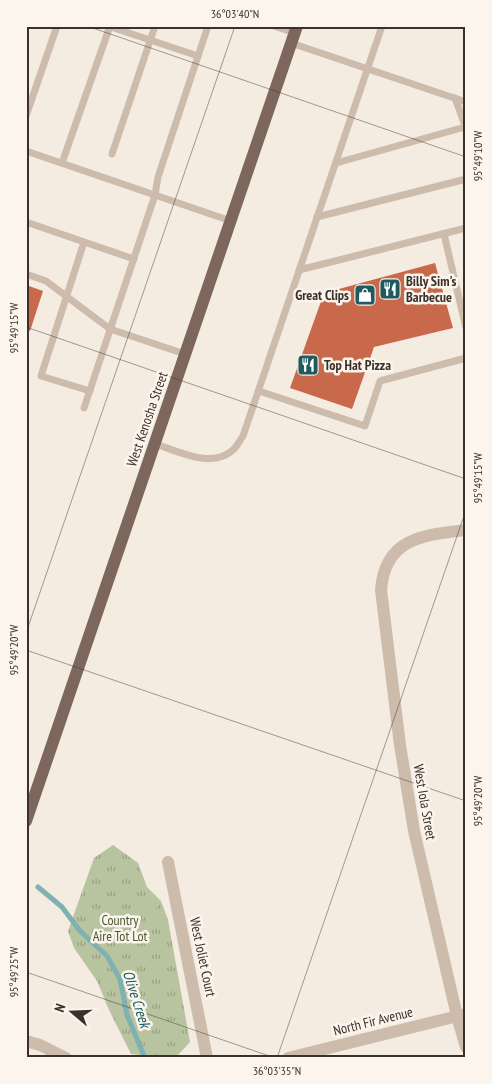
<svg xmlns="http://www.w3.org/2000/svg" width="492" height="1084" viewBox="0 0 492 1084" font-family="'PT Sans Narrow',sans-serif">
<style>
.park{fill:url(#park-tufts)}
.garden{fill:#b8c4a0}
.lines{fill:none;stroke-linecap:round;stroke-linejoin:round}
.stream{stroke:#7fb0b2;stroke-width:5}
.building{fill:#c8694b}
.lane{stroke:#cdbbac;stroke-width:7}
.street{stroke:#cdbbac;stroke-width:12}
.primary{stroke:#7d675c;stroke-width:12}
.ticks{fill:none;stroke:#3b302b;stroke-width:1;stroke-opacity:0.45}
.labels{text-anchor:middle;dominant-baseline:central;stroke-width:5;stroke-linejoin:round;paint-order:stroke}
.poi-label{font-size:14px;font-weight:bold;fill:#3b302b;stroke:#fbf5ee;text-anchor:start}
.street-label{font-size:14px;fill:#3b302b;stroke:#fbf5ee}
.park-label{font-size:14px;fill:#4a5a2e;stroke:#fbf5ee}
.water-label{font-size:15px;font-style:italic;fill:#1f5a5e;stroke:#fbf5ee}
.neatline{fill:none;stroke:#3b302b;stroke-width:2}
.ticks-label{font-size:12px;text-anchor:middle;fill:#3b302b}
</style>
<defs>
<pattern id="park-tufts" width="24" height="20" patternUnits="userSpaceOnUse" patternTransform="scale(1.25)"><rect width="24" height="20" fill="#b8c4a0"/><path d="M3 7l-1-3M5 7V3M7 7l1-3M15 17l-1-3M17 17v-4M19 17l1-3" fill="none" stroke="#97a083"/></pattern>
</defs>
<rect width="100%" height="100%" fill="#f4ebe1"/>
<path class="park" d="M113,845L138,863L147,887L161,901L168,920L190,1042L178,1055L150,1056L131,1054L109,1010L97,981L74,948L68,931L94,858Z"/>
<path class="garden" d="M146,896L158,905L151,916L138,907Z"/>
<g class="lines">
<path class="stream" d="M38,887L62,907L80,931L107,956L120,979L127,1015L145,1058"/>
</g>
<g class="building">
<path d="M435,263L453,328L374,347L352,409L290,388L324,293Z"/>
<path d="M26,285L43,291L30,331L26,329Z"/>
</g>
<g class="lines">
<g class="lane">
<path d="M108,26L198,56"/>
<path d="M274,26L295,33"/>
<path d="M291,43L466,102"/>
<path d="M455,98L466,128"/>
<path d="M26,116L57,26"/>
<path d="M26,151L231,221"/>
<path d="M112,154L155,26"/>
<path d="M62,163L110,26"/>
<path d="M336,163L465,127"/>
<path d="M317,217L466,179"/>
<path d="M26,222L134,259"/>
<path d="M444,234L466,328"/>
<path d="M84,242L41,376L90,391"/>
<path d="M299,270L466,228"/>
<path d="M26,274L46,281L110,329L185,354"/>
<path d="M259,391L365,426L380,381L466,358"/>
<path d="M84,408L155,195L158,177L208,26"/>
<path d="M155,444C178,451 213,470 234,449C238,445 240,440 243,436L382,26"/>
</g>
<g class="street">
<path d="M466,530C423,535 385,538 381,590L400,745L414,831L457,1016L466,1047"/>
<path d="M168,862L207,1058"/>
<path d="M26,1041L40,1045L66,1058"/>
<path d="M288,1058L466,1014"/>
</g>
<path class="primary" d="M26,821L297,26"/>
</g>
<path class="ticks" d="M87,26L466,157M26,327L466,479M26,633L235,26M26,650L466,801M26,972L275,1058M277,1058L466,510"/>
<defs>
<g id="restaurant-square" transform="scale(1.125)"><rect x="-9" y="-9" width="18" height="18" rx="4" fill="#1f5a5e" stroke="#fbf5ee"/><path d="M-5-6h1v4h1v-4h1v4h1v-4h1v5L-1.5 .5V6h-2V.5L-5-1ZM5-6V6H3V1.5H1.5Q1.5-4 5-6Z" fill="#fff"/></g>
<g id="shop-square" transform="scale(1.125)"><rect x="-9" y="-9" width="18" height="18" rx="4" fill="#1f5a5e" stroke="#fbf5ee"/><path d="M-5-2.5h2.3a2.7 3.5 0 0 1 5.4 0H5L5.5 6h-11ZM-1.5-2.5h3a1.5 2.3 0 0 0-3 0Z" fill="#fff"/></g>
</defs>
<g fill-rule="evenodd">
<use href="#restaurant-square" x="390" y="289"/>
<use href="#shop-square" x="365" y="295"/>
<use href="#restaurant-square" x="308" y="365"/>
</g>
<g class="labels">
<g class="poi-label">
<text x="406" y="281">Billy Sim's<tspan x="406" dy="16">Barbecue</tspan></text>
<text x="349" y="295" text-anchor="end">Great Clips</text>
<text x="324" y="365">Top Hat Pizza</text>
</g>
<g class="street-label">
<text transform="translate(147 419) rotate(-71)">West Kenosha Street</text>
<text transform="translate(425 802) rotate(80)">West Iola Street</text>
<text transform="translate(203 957) rotate(78)">West Joliet Court</text>
<text transform="translate(373 1021) rotate(-14)">North Fir Avenue</text>
</g>
<g class="park-label">
<text x="120" y="920">Country<tspan x="120" dy="16">Aire Tot Lot</tspan></text>
</g>
<g class="water-label">
<text transform="translate(137 999) rotate(72)">Olive Creek</text>
</g>
</g>
<rect width="492" height="1084" fill="none" stroke="#fbf5ee" stroke-width="55"/>
<g transform="translate(72 1012) rotate(289)" stroke="#fbf5ee" stroke-width="4" paint-order="stroke">
<path d="M0-4L9 19L0 12L-9 19Z" fill="#3b302b"/>
<text y="-8" font-size="14" font-weight="bold" text-anchor="middle" fill="#3b302b">N</text>
</g>
<rect x="28" y="28" width="436" height="1028" class="neatline"/>
<g class="ticks-label">
<text x="235" y="18">36°03'40"N</text>
<text transform="translate(478 156) rotate(-90)" y="4">95°49'10"W</text>
<text transform="translate(14 328) rotate(-90)" y="4">95°49'15"W</text>
<text transform="translate(478 478) rotate(-90)" y="4">95°49'15"W</text>
<text transform="translate(14 650) rotate(-90)" y="4">95°49'20"W</text>
<text transform="translate(478 801) rotate(-90)" y="4">95°49'20"W</text>
<text transform="translate(14 972) rotate(-90)" y="4">95°49'25"W</text>
<text x="277" y="1075">36°03'35"N</text>
</g>
</svg>
